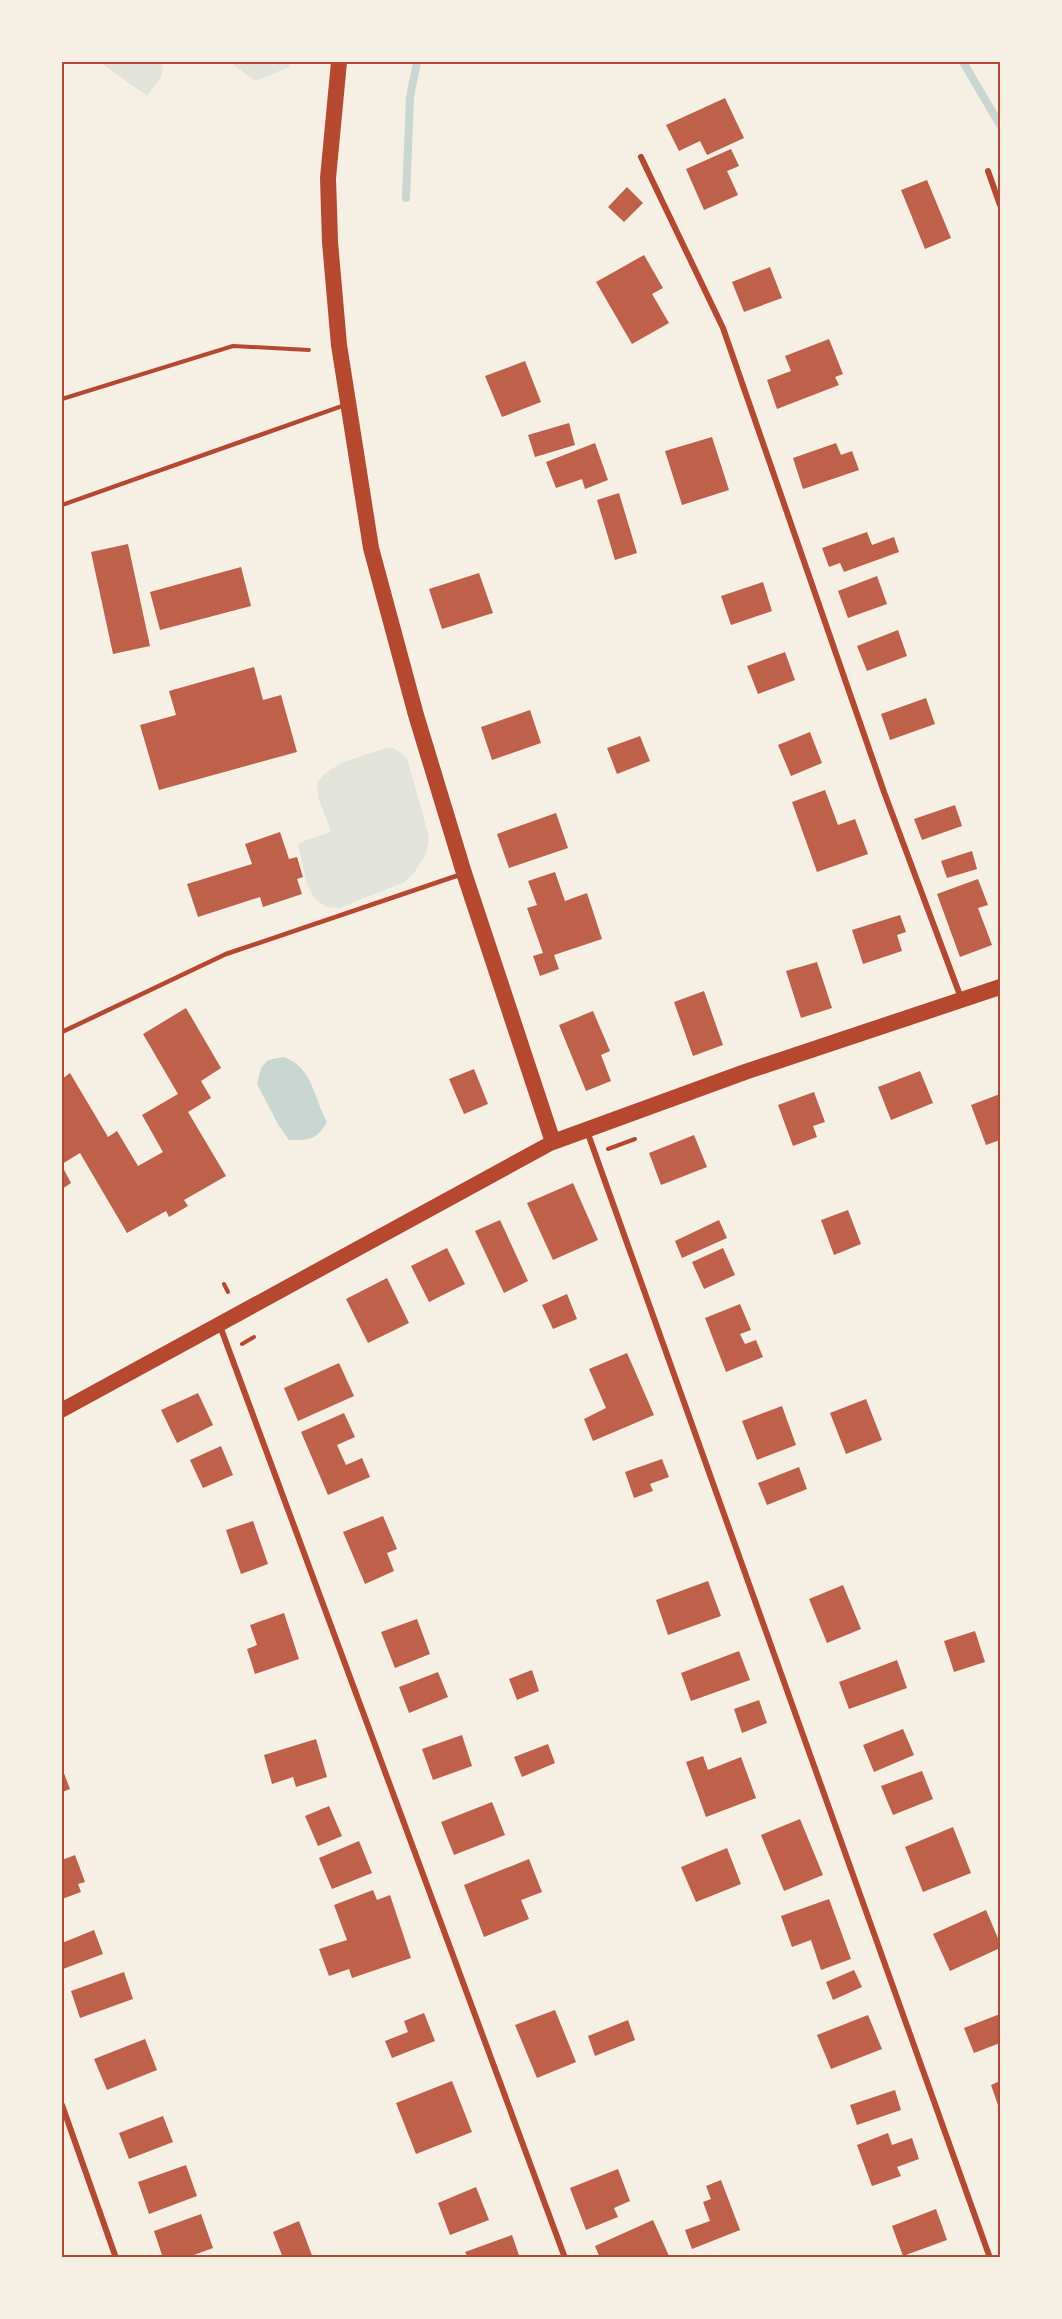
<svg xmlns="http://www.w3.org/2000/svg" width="1062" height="2319" viewBox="0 0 1062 2319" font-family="'Source Sans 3',sans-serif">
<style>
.green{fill:#e2e4dc}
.water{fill:#c9d6d2}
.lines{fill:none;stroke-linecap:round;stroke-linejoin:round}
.stream{stroke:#c9d6d2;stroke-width:8}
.building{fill:#bf614a}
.path{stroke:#b5482f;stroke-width:4}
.service{stroke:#b5482f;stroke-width:4.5}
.minor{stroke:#b5482f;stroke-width:6}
.primary{stroke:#b5482f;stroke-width:15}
.trunk{stroke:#b5482f;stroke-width:16}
.neatline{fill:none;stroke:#b5482f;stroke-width:2}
</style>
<rect width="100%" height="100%" fill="#f6efe4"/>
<g class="green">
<path d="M100,62H163L162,76L147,96Z"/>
<path d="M232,62H291L289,67L255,81L232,64Z"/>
<path d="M386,748H394L407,758L421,808L429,837L426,854L416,870L405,882L339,908L326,907L315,899L307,884L298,845L304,841L331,832L318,797L317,782C332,762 364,756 386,748Z"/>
</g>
<path class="water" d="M283,1057C312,1065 314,1099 327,1122C316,1141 308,1140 289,1140L279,1126L257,1084L261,1068L268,1060Z"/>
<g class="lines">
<g class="stream">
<path d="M963,62L1000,125"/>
<path d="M406,198L410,97L417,62"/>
</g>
</g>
<g class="building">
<path d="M725,98L744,138L707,155L700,141L679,151L666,125Z"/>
<path d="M731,149L739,166L727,171L738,195L704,210L686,169Z"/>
<path d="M927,180L951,238L925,249L901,190Z"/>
<path d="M627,187L643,203L624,222L608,207Z"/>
<path d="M644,255L663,288L652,294L669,323L632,344L596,282Z"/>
<path d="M770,267L782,298L744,312L732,282Z"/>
<path d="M829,339L843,374L835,377L839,385L777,409L767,380L791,371L785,356Z"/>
<path d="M525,361L541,402L502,417L485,376Z"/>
<path d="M569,423L575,445L535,457L528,435Z"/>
<path d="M712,437L729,490L682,505L665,451Z"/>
<path d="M595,443L608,480L585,489L582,479L556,488L546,462Z"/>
<path d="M836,443L841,455L852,451L859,470L803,489L793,458Z"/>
<path d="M619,493L637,553L615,560L597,500Z"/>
<path d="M867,532L872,545L894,537L899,552L844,572L840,563L829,567L822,548Z"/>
<path d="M128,544L150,646L113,654L91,552Z"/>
<path d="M241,567L251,606L160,630L150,592Z"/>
<path d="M479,573L493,613L442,629L429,589Z"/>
<path d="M877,576L887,604L848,618L838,591Z"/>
<path d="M763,582L772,611L731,625L721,596Z"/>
<path d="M898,630L907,656L867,671L857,646Z"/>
<path d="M785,652L795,680L758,694L747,666Z"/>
<path d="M254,667L263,700L281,695L297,752L159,790L140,725L176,715L169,691Z"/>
<path d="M926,698L935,724L890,740L881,714Z"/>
<path d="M530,710L541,743L492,760L481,727Z"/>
<path d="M810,732L822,763L791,776L778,745Z"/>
<path d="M640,736L650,761L617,774L607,748Z"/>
<path d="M825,790L838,825L855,819L868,854L817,872L792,802Z"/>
<path d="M955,805L962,826L922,840L914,819Z"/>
<path d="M556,813L568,848L509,868L497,834Z"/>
<path d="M280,832L289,859L297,857L303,877L297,879L302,894L263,907L260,897L198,917L187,884L252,864L245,844Z"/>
<path d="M972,851L977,869L947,878L941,861Z"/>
<path d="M555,872L565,901L587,893L602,939L554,955L559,969L540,976L533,956L543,953L527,908L537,905L528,881Z"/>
<path d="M978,879L988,905L978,908L992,945L960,957L937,894Z"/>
<path d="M900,915L906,932L897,935L902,951L863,964L852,930Z"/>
<path d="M817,962L832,1008L801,1018L786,971Z"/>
<path d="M704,991L723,1045L693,1056L674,1002Z"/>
<path d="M186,1008L221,1068L201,1081L211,1098L188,1112L226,1176L184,1200L188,1206L169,1217L166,1211L127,1233L80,1153L62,1164V1079L70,1073L108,1137L117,1131L138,1166L163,1152L142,1115L178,1094L143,1034Z"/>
<path d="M593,1011L610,1051L601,1055L611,1081L586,1091L559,1025Z"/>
<path d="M474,1069L488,1104L464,1114L449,1079Z"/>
<path d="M920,1071L933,1103L891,1120L878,1087Z"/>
<path d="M814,1092L825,1122L813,1126L817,1137L793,1146L778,1105Z"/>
<path d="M1000,1094V1140L986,1145L971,1105Z"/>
<path d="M694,1135L707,1167L661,1185L649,1153Z"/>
<path d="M62,1166L71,1183L62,1189Z"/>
<path d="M573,1183L598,1240L553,1260L527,1203Z"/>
<path d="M848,1210L861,1244L834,1255L821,1220Z"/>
<path d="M500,1220L528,1281L504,1293L475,1231Z"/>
<path d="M719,1220L727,1238L682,1258L675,1241Z"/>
<path d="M447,1248L465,1284L429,1302L411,1266Z"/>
<path d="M723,1248L735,1275L704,1289L692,1262Z"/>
<path d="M387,1278L409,1323L368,1343L346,1299Z"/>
<path d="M567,1294L577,1319L553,1329L542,1305Z"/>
<path d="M740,1304L751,1330L740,1334L745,1344L756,1340L763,1357L726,1372L705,1318Z"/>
<path d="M627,1353L654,1415L593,1441L584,1419L606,1408L589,1369Z"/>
<path d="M339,1363L354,1396L298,1421L284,1388Z"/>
<path d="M198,1393L213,1425L177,1443L161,1410Z"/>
<path d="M866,1399L882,1440L846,1454L830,1413Z"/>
<path d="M782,1406L796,1445L757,1460L742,1421Z"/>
<path d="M344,1413L355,1437L337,1445L346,1465L362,1458L370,1477L328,1495L301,1432Z"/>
<path d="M221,1446L233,1475L203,1488L190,1460Z"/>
<path d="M662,1459L669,1477L650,1484L653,1491L634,1498L625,1472Z"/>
<path d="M799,1467L807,1489L767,1505L758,1483Z"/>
<path d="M383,1516L397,1549L387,1553L394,1571L365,1584L343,1532Z"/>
<path d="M253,1521L268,1564L241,1574L226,1530Z"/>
<path d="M708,1581L721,1616L668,1635L656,1600Z"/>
<path d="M843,1585L861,1629L827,1643L809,1599Z"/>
<path d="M284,1613L299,1659L255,1674L247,1649L257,1645L250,1625Z"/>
<path d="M417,1619L430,1654L395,1668L381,1632Z"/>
<path d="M975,1631L985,1662L954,1672L944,1641Z"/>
<path d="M739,1651L750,1680L691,1701L681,1673Z"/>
<path d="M897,1660L907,1688L849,1709L839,1682Z"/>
<path d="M532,1670L539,1691L517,1700L509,1679Z"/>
<path d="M438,1672L448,1697L409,1713L399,1687Z"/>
<path d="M759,1700L767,1723L742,1733L734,1709Z"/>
<path d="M903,1729L914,1755L874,1772L863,1745Z"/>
<path d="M462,1735L472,1766L433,1780L422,1749Z"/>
<path d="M316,1739L327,1777L296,1787L293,1777L272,1784L264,1755Z"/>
<path d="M548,1744L555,1763L522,1777L514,1757Z"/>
<path d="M703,1756L708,1770L741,1757L756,1798L706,1817L686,1762Z"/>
<path d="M62,1768L70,1789L62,1792Z"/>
<path d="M922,1771L933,1799L893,1815L881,1786Z"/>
<path d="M492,1802L505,1835L454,1855L441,1822Z"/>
<path d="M329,1806L342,1836L318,1846L305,1816Z"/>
<path d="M800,1819L823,1875L784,1891L761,1835Z"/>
<path d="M953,1827L971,1873L923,1892L905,1847Z"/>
<path d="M359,1841L372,1873L332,1889L319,1858Z"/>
<path d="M727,1848L741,1884L696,1902L681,1867Z"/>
<path d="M75,1855L85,1882L78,1884L81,1892L62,1899V1860Z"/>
<path d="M529,1859L542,1892L521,1900L529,1919L484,1937L464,1885Z"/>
<path d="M373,1890L377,1900L390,1895L411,1958L352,1978L349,1969L329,1976L319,1949L347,1940L334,1905Z"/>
<path d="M829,1899L851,1959L821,1970L811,1940L792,1947L781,1916Z"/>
<path d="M986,1910L1000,1943V1948L950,1971L933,1934Z"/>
<path d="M94,1930L103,1954L63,1969L62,1943Z"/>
<path d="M854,1970L862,1987L833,2000L826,1982Z"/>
<path d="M124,1972L133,1999L80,2018L71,1991Z"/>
<path d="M555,2010L576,2062L537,2078L515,2025Z"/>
<path d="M424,2013L435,2041L392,2058L385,2041L408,2032L404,2021Z"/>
<path d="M1000,2014V2043L974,2053L964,2028Z"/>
<path d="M868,2015L882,2049L831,2069L817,2035Z"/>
<path d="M628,2020L635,2040L595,2056L588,2036Z"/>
<path d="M145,2039L157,2070L107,2090L94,2059Z"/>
<path d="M452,2081L472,2132L416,2154L396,2103Z"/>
<path d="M1000,2081V2111L991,2085Z"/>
<path d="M895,2090L901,2110L857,2125L850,2105Z"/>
<path d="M163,2116L173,2142L129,2159L119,2133Z"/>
<path d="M888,2133L892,2145L912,2138L919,2159L897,2167L901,2176L872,2186L857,2145Z"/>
<path d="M186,2165L197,2196L149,2214L138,2182Z"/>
<path d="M618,2169L630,2201L614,2208L618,2217L586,2230L570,2188Z"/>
<path d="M721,2180L740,2230L692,2249L685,2230L710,2221L703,2202L711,2199L706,2186Z"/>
<path d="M476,2187L489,2220L450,2235L438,2203Z"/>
<path d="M936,2209L947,2240L903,2256L892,2226Z"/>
<path d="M201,2214L213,2248L186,2258H163L154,2231Z"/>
<path d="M653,2220L669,2256L665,2258H600L595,2246Z"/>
<path d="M299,2221L313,2258H283L273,2232Z"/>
<path d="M512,2235L520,2258H468L465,2252Z"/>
</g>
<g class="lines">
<g class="path">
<path d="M62,399L233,346L309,350"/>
<path d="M608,1149L635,1139"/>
<path d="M224,1284L228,1292"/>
<path d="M242,1344L254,1337"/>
</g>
<g class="service">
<path d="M62,505L345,405"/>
<path d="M62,1032L226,954L462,874"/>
</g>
<g class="minor">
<path d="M641,157L723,328L884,792L961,998"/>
<path d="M988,171L1000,205"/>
<path d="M587,1131L990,2258"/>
<path d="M220,1326L565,2258"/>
<path d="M62,2105L116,2258"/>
</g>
<path class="primary" d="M62,1410L553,1142"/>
<path class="trunk" d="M339,62L328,178L330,242L339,345L371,548L416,715L464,873L553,1142L745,1072L1000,987"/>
</g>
<rect width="1062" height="2319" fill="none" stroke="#f6efe4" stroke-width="126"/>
<rect x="63" y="63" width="936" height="2193" class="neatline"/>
</svg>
